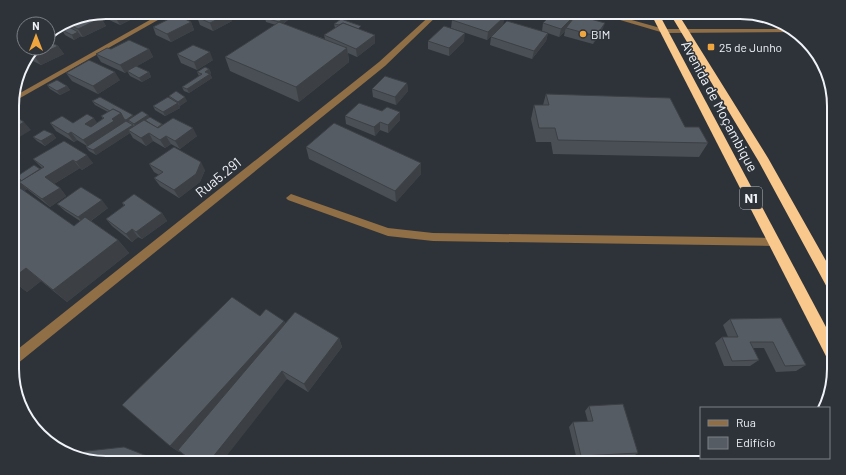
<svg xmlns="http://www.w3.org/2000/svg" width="846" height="475" viewBox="0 0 846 475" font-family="Barlow,sans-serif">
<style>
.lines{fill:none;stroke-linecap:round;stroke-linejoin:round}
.lane{fill:#906f46;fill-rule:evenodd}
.street{fill:#906f46;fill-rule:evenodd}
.highway{fill:#f9c88c;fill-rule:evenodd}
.wall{fill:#4a4f55}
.shaded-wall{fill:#3c4045}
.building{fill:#565c63;stroke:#3c4045}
.poi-dot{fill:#f0a63e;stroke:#2e333a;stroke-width:1.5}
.labels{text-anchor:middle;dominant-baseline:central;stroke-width:3;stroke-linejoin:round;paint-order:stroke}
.far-poi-label{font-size:12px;fill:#f0f3f8;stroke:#2e333a;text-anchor:start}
.shield{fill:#2e333a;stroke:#b6b9bf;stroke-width:1}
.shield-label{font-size:13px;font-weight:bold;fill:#f0f3f8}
.street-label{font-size:14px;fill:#f0f3f8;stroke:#2e333a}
.rim{fill:none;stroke:#f0f3f8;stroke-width:2}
</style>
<rect width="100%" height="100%" fill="#2e333a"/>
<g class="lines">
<path class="lane" d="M291,194L388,228L433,233L774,238L778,239L779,242L778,245L774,246L433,241L388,236L288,200L286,198Z"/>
<g class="street">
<path d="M164,12H172L13,102V97Z"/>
<path d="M434,12H441L385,66L17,364L13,366V353L379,62Z"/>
<path d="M593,12H603L664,29H791L795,32L664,33Z"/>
</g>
<g class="highway">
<path d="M650,12H658L834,342V364L829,362Z"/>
<path d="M669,12H677L768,158L834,275V293L829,291L759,162Z"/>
</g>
</g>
<g class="wall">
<path d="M106,12H141L142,14L120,25L105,18L102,13Z"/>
<path d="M314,12H326L322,15Z"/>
<path d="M395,12H404L401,14Z"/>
<path d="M694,12H740L761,18H744L741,14L740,17H722L720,14L719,17H697Z"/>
<path d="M93,15L101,18L106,26L83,37L80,36H81L74,40L65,35L62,30L69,28L66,23L72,20L70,19Z"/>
<path d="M575,15V17L602,31L593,44L564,36L565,31L559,37L542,31L543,23Z"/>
<path d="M293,16L283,24L325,39L324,35L335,28L334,24L362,30L375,35V43L357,57L348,53L349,62L299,102L230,71L225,57L276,25L266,22L265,18Z"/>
<path d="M197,17L232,21L213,31L200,25Z"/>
<path d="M504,17L503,25L487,40L451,28L452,20Z"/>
<path d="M191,22L194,30L171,42L156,35L153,27Z"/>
<path d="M548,33L546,41L532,59L490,45L491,37Z"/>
<path d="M48,37L51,41L50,42L58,46L64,54L41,65L33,61L29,55L34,48Z"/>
<path d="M428,41H464L449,56L428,49Z"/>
<path d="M111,49H149L153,57L130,70L149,72L151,77L142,82L130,76L127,71L125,73L101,62L96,54Z"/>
<path d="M177,54L213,60L197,70L181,63Z"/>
<path d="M209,69L211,73L210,74L212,78L189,93L184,91L182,87L199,76L197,72Z"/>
<path d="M66,73L120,80L98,94L72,81Z"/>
<path d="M407,83L408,91L396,105L373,97L372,89Z"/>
<path d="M47,85L67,86L70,90L60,95L50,89Z"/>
<path d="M546,94L685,127L708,143L699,157L553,154L551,142H536L531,119L534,105H543Z"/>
<path d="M169,96L187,101L180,106L179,105L180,108L165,116L155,110L153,106L170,99Z"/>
<path d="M92,101L134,116L148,115L150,118L162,124L197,136L180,149L171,144L165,148L153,141L146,146L133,138L130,133L96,155L89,151L86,147L87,146L77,140L74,142L56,131L50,123H97L103,119L101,116L108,112L95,105Z"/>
<path d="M382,111L400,112V120L388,133L380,130L375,136L346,124L345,116Z"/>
<path d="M53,134L56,138L45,146L37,141L33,137Z"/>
<path d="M64,141L93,163L82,170L80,168L54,184L60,188L66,196L50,207L27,189L24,191L74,226L80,221L65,211L57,204L108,208L91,221L118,240L129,253L67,302L41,281L27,292L13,281V175L16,177L42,168L33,159Z"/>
<path d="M306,147L421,163V174L396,202L309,159Z"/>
<path d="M149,164L205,170L200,182L179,198L160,186L154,178L159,175L154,172Z"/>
<path d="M122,203L162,213L167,221L142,239L138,237L132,242L112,226L106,219L124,206Z"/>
<path d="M260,316L284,321L285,323L339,338L342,347L308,392L287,379L179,452L170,446Z"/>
<path d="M781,318L806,365L796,371L776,372L764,348H753L759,360L750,366H724L715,343L722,337H728L723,325L730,319Z"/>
<path d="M589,406L638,453L632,457L577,460L569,427L573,422H588L585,411Z"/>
</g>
<g class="shaded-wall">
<path d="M127,12H141L142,14L120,25L115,17Z"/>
<path d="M292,12L293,16L280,26L279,22Z"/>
<path d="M321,12H326L322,15Z"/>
<path d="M230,13L232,21L213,31L210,23Z"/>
<path d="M575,15L573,22L566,28L565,31L559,37L561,29Z"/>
<path d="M504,17L503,25L487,40L488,32Z"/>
<path d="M101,18L106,26L83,37L78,29Z"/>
<path d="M191,22L194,30L171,42L167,34Z"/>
<path d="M605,23L602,31L593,44L596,36Z"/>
<path d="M78,32L81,36L74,40L72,35Z"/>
<path d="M465,33L464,41L449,56V48Z"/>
<path d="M548,33L546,41L532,59L534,51Z"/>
<path d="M375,35V43L357,57L356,49Z"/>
<path d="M48,37L51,41L48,42Z"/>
<path d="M58,46L64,54L41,65L35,57Z"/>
<path d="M347,48L349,62L299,102L296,87Z"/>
<path d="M149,49L153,57L125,73L120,65Z"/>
<path d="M210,52L213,60L197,70L194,62Z"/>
<path d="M209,69L211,73L206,76L205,72Z"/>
<path d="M115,72L120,80L98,94L93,86Z"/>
<path d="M149,72L151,77L142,82L139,78Z"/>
<path d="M210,74L212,78L189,93L187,89Z"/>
<path d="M407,83L408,91L396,105L395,97Z"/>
<path d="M67,86L70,90L60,95L57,91Z"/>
<path d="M185,97L187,101L180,106L178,102Z"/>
<path d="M178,103L180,108L165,116L163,112Z"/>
<path d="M400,112V120L388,133V125Z"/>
<path d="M121,113L126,121L89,148L83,140L112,119Z"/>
<path d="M133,115L136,119L128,120L129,123L128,124L126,120Z"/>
<path d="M148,115L151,119L136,128L134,124Z"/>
<path d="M94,118L100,127L91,132L85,124Z"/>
<path d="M24,122L31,130L13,141V129Z"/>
<path d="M380,122V130L375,136L374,127Z"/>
<path d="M133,125L135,129L128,130L130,133L96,155L93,150Z"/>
<path d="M193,128L197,136L180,149L175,141Z"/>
<path d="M71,132L77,140L74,142L68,134Z"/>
<path d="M149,133L153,141L146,146L141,138Z"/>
<path d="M53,134L56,138L45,146L41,141Z"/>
<path d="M166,136L171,144L165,148L160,140Z"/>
<path d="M17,149L21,153L13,158V152Z"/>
<path d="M87,155L93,163L82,170L76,162Z"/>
<path d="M15,159L19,163L13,167V160Z"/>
<path d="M73,160L80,168L52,185L19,182L27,189L13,198V185L21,180Z"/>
<path d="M201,162L205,170L200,182L179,198L174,190Z"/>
<path d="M421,163V174L396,202L395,191Z"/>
<path d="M60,188L66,196L50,207L42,199Z"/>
<path d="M102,200L108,208L85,225L78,217Z"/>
<path d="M162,213L167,221L142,239L136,232Z"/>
<path d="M132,229L138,237L132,242L126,234Z"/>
<path d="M118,240L129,253L67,302L53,290Z"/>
<path d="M26,268L41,281L27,292L13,281V278Z"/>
<path d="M284,321L288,330L179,452L170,446Z"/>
<path d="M339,338L342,347L308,392L304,384Z"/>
<path d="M282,371L287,379L221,463H208Z"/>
</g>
<g class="building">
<path d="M105,12H127L115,17Z"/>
<path d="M206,12H226L230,13L210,23L197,17Z"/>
<path d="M273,12H292L279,22L265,18Z"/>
<path d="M461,12H489L504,17L488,32L452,20Z"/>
<path d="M554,12H567L575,15L561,29L543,23Z"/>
<path d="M93,15L101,18L78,29L66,23L76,18Z"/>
<path d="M177,15L191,22L167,34L153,27Z"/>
<path d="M576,15L605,23L596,36L566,28Z"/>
<path d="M341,19L361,26L358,29L343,23L339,25L334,24Z"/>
<path d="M507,21L548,33L534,51L491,37Z"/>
<path d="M279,22L347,48L296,87L225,57Z"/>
<path d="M343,23L375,35L356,49L324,35Z"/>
<path d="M444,26L465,33L449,48L428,41Z"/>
<path d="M69,27L78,32L72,35L62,30Z"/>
<path d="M129,40L149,49L120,65L96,54L107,48L111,49Z"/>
<path d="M48,41L58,46L35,57L30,54L34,48H48Z"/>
<path d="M193,45L210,52L194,62L177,54Z"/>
<path d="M89,60L115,72L93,86L66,73Z"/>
<path d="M136,66L149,72L139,78L127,71Z"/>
<path d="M205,67L209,69L205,72L210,74L187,89L182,87L202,74L197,72Z"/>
<path d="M385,76L407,83L395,97L372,89Z"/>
<path d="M57,80L67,86L57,91L47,85Z"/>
<path d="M176,91L185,97L178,102L169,96Z"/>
<path d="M546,94L670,98L685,127H699L708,143L558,140L555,128H539L534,105H549Z"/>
<path d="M100,97L133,115L126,120L124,119L121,113L113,109L110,111L92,101Z"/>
<path d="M168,97L178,103L163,112L153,106Z"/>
<path d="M359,103L382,111L387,107L400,112L388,125L380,122L374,127L345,116Z"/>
<path d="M113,109L121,113L112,119L114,121L83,140L71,132L68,134L50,123L62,116L73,123L87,114L94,118L85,124L91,127L104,118L101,116Z"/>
<path d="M142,111L148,115L134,124L128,120Z"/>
<path d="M13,115L24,122L13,129Z"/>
<path d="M150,117L162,124L157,128L145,120Z"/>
<path d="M173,118L193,128L175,141L166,136L160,140L149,133L141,138L128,130L144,120L158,128Z"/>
<path d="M126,121L133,125L93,150L86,147Z"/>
<path d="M334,123L421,163L395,191L306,147Z"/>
<path d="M44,130L53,134L41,141L33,137Z"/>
<path d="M64,141L87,155L76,162L73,160L45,177L60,188L42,199L19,182L44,167L33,159Z"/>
<path d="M13,146L17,149L13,152Z"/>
<path d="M174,147L201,162L196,174L174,190L154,178L163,172L149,164Z"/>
<path d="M34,165L40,169L21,181L16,177Z"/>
<path d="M13,175L21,180L15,184L13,183Z"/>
<path d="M13,183L74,226L85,217L118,240L53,290L26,268L13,278Z"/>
<path d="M81,187L102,200L78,217L57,204Z"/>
<path d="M134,194L162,213L136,232L132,229L126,234L106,219L125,205L122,203Z"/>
<path d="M232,297L260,316L266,309L284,321L170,446L122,405Z"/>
<path d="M295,312L339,338L304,384L282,371L208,463H195L178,450Z"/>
<path d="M781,318L806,365L785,366L773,342H750L759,360L732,361L722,337H738L730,319Z"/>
<path d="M623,404L638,453L581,456L573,422L593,421L589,406Z"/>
<path d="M124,447L165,463H106L69,453Z"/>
</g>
<g class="poi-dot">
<circle cx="583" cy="34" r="4"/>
<rect x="707" y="43" width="8" height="8" rx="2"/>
</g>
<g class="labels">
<g class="far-poi-label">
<text x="591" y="34">BIM</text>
<text x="719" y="47">25 de Junho</text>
</g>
<rect class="shield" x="740" y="187" width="22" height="22" rx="3"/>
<g class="shield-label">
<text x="751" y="198">N1</text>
</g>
<g class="street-label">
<text transform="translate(720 106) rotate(62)">Avenida de Moçambique</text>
<text transform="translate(218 177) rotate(-39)">Rua5.291</text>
</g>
</g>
<path d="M0 0H846V475H0ZM106 19H740A87 87 0 0 1 827 106V369A87 87 0 0 1 740 456H106A87 87 0 0 1 19 369V106A87 87 0 0 1 106 19Z" fill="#2e333a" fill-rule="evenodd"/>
<path class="rim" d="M106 19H740A87 87 0 0 1 827 106V369A87 87 0 0 1 740 456H106A87 87 0 0 1 19 369V106A87 87 0 0 1 106 19Z"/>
<rect x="700" y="407" width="130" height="52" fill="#2e333a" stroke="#7c8086"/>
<rect x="708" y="420" width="20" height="6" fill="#906f46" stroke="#7c8086"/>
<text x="736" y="427" font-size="12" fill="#f0f3f8">Rua</text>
<rect x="708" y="437" width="20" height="12" fill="#565c63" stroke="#7c8086"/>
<text x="736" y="447" font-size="12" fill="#f0f3f8">Edifício</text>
<g transform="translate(36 36)"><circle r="19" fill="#2e333a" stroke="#7c8086"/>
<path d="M0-3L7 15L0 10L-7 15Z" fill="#f0a63e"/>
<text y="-6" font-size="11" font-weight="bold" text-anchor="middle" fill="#f0f3f8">N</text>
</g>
</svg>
